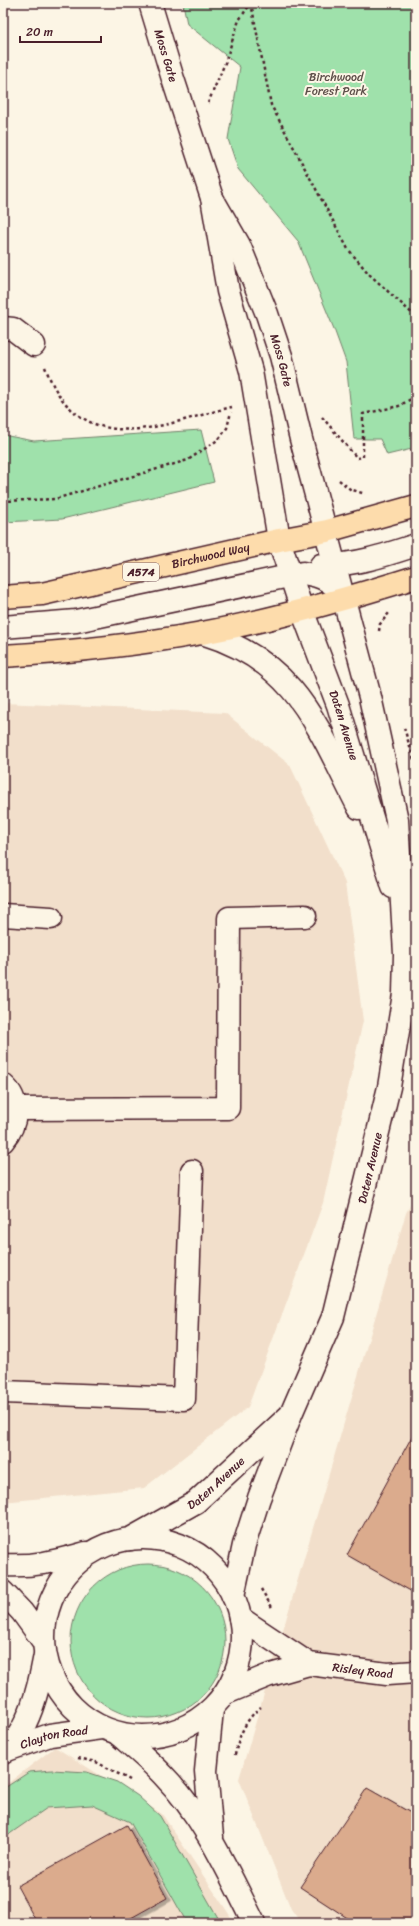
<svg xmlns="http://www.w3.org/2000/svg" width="419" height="1926" viewBox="0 0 419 1926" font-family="Sriracha,sans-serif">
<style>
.built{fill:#f2dfcb}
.green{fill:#9fe1ab;stroke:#74806b}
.building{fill:#dbab8d;stroke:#4a1f2b;filter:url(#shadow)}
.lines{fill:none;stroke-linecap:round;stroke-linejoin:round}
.minor-casing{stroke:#4a1f2b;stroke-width:25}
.major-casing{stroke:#4a1f2b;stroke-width:25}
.path{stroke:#4a1f2b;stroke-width:2.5;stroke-dasharray:3 3;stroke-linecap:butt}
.minor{stroke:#fcf5e5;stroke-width:22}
.major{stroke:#fddcac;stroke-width:22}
.labels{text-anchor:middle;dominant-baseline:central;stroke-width:4;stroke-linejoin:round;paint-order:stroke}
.shield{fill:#fcf5e5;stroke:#7f5f63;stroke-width:1}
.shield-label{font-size:11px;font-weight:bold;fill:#4a1f2b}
.street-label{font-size:12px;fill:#4a1f2b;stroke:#fcf5e5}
.park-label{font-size:12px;fill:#5f504b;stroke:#fcf5e5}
</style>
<defs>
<filter id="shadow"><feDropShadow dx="4.5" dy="2.5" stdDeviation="0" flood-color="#0004"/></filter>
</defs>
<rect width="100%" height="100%" fill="#fcf5e5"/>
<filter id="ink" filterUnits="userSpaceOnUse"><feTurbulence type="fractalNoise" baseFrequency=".025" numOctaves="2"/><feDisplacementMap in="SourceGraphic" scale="8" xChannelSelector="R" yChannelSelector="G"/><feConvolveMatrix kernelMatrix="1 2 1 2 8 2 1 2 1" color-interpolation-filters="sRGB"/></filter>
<g filter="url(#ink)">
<g class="built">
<path d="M3,703L225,713L290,765L345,883L363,1021L323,1203L248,1407L144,1488L3,1502Z"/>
<path d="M416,1194V1923H301L291,1909L239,1779L406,1213Z"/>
<path d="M55,1747L162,1814L235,1923H3V1787Z"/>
</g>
<g class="green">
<path d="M183,3H416V448L387,455L380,439H354L346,362L334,329L298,241L238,169L228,139L240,67L187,24Z"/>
<path d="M201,430L214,482L62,519L3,522V435L34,441Z"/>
<circle cx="148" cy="1641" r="77"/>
<path d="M52,1770L87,1772L117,1782L138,1796L160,1816L221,1923H187L130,1822L92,1805L47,1808L11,1833L3,1841V1789L29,1772Z"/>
</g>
<g class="building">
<path d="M416,1429V1594L347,1555Z"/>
<path d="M367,1788L416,1816V1923H355L300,1887Z"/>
<path d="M127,1825L167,1898L122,1923H37L17,1886Z"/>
</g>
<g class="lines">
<g class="minor-casing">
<g id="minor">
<path id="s1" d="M150,3L173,79L212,198L228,291L251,371L279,540L302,610L338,705L393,887"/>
<path id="s2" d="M212,198L239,245L267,314L281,356L301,439L370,697L397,820L405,954L404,994L389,1087L333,1317L291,1414L259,1498L244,1545L233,1596"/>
<path d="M3,328L13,329L34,345"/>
<path d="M321,565C353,566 386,555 416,545"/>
<path d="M3,627L76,621L303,573C322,576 335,582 344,598"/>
<path d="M202,633C298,662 317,727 359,808"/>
<path d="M3,915L51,918"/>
<path d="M3,1085C21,1100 17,1125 3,1141"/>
<path d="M16,1109L228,1108L229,918L305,916"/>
<path d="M3,1392L184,1399L192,1171"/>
<circle cx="143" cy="1637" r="99"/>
<path id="s3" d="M130,1539L196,1502L288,1417"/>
<path d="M3,1565C35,1567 56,1561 86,1553"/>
<path d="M3,1592L22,1612L43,1641"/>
<path id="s4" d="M240,1618L309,1664L387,1674L416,1672"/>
<path d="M226,1693L267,1676L309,1664"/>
<path d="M118,1734C133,1747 149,1760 163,1775C204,1817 228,1871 254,1923"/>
<path id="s5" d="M7,1750L50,1735L101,1728"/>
<path d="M3,1753C29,1732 39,1687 45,1655"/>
<path d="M212,1837L206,1771L212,1709"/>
</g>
</g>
<g class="major-casing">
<g id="major">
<path id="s6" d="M3,597L42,594L279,540L327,531L416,506"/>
<path d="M3,656C70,652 136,645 202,633C274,620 346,599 416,577"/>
</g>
</g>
<g class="path">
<path d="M251,3L271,105L348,249L369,274L416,317"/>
<path d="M208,103L225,63L239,20L251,3"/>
<path d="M45,367C51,382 58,397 70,408C114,451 182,418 232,407"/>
<path d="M322,417L357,458L363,457V414L399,406L416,396"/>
<path d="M339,480L350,489L365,494"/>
<path d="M3,501L55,499L188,460L219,439L227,428L231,412"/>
<path d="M379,631L380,624L389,613"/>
<path d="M404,728L416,766"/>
<path d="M261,1589L273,1609"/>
<path d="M235,1755C238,1738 246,1718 261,1707"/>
<path d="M78,1758L96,1762L130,1780"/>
</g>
<use href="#minor" class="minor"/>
<use href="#major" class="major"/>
</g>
</g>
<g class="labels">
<rect class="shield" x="123" y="563" width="36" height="18" rx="3"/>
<g class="shield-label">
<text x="141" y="572">A574</text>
</g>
<g class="street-label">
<text stroke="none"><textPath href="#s1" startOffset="55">Moss Gate</textPath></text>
<text stroke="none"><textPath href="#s2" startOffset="177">Moss Gate</textPath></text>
<text stroke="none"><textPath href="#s6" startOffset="212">Birchwood Way</textPath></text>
<text stroke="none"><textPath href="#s1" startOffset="750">Daten Avenue</textPath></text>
<text transform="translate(370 1168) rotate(-77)">Daten Avenue</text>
<text stroke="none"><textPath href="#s3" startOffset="103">Daten Avenue</textPath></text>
<text stroke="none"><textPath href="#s4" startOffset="137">Risley Road</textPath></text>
<text stroke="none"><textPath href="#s5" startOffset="49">Clayton Road</textPath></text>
</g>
<g class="park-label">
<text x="336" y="77">Birchwood<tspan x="336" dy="14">Forest Park</tspan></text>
</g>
</g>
<rect width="419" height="1926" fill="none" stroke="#fcf5e5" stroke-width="16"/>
<rect x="8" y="8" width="403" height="1910" fill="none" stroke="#4a1f2b" stroke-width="1.5" filter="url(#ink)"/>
<path d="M20 36v6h81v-6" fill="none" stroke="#4a1f2b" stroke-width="2"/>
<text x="26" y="36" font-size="12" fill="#4a1f2b" stroke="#fcf5e5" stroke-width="3" paint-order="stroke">20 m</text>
</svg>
